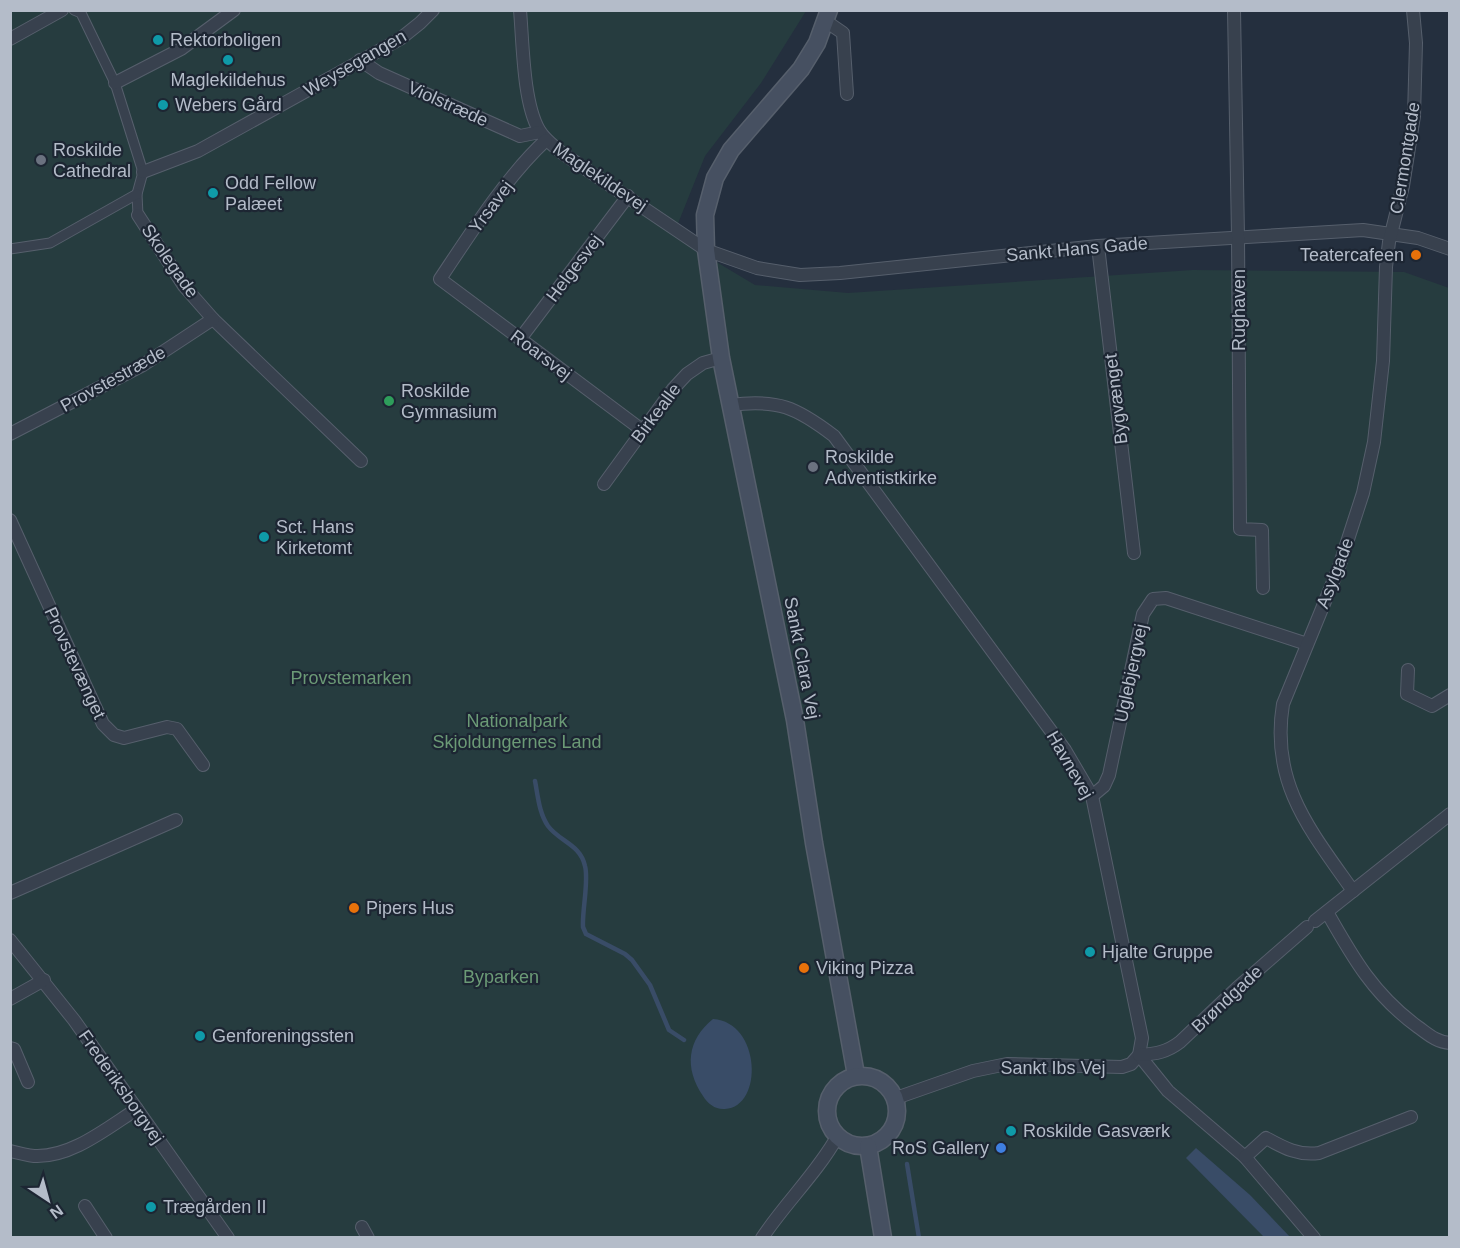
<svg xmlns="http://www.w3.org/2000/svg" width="1460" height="1248" viewBox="0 0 1460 1248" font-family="Helvetica,sans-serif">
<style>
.green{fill:#263c3f}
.water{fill:#394c67}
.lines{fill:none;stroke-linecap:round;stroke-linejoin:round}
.stream{stroke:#394c67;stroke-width:4.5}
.pedestrian-casing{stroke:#565f6c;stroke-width:11}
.minor-casing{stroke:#565f6c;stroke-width:14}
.secondary-casing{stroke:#565f6c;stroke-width:19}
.pedestrian{stroke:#38414e;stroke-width:9}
.minor{stroke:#38414e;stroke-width:12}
.secondary{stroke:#465061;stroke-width:16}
.culture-dot{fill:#0f9aa8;stroke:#1d2633;stroke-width:2}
.worship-dot{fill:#6b7280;stroke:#1d2633;stroke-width:2}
.food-dot{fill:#e8710a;stroke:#1d2633;stroke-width:2}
.leisure-dot{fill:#2e9e5b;stroke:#1d2633;stroke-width:2}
.shop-dot{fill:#3f7fe0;stroke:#1d2633;stroke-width:2}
.labels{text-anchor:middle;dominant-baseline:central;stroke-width:4.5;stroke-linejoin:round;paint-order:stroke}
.poi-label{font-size:18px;fill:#b4bcc9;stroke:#1d2633;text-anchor:start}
.street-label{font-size:18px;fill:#b4bcc9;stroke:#1d2633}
.park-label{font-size:18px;fill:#6b9a76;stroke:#1d2633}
</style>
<rect width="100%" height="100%" fill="#242f3e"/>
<path class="green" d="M10,11H806L761,83L705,156L673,236L755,285L848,293L1193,270L1404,272L1449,288V1237H11Z"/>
<g class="water">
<path d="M713,1019C761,1022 764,1107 725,1109C716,1110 708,1104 703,1096C684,1068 687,1040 713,1019Z"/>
<path d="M1196,1148L1250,1195L1290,1237H1264L1186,1158Z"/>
</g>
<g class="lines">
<g class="stream">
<path d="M535,781C538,796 539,813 548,826C560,842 580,844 585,866C589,881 582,910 583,927L586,934L625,954L632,960L650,985L669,1030L684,1040"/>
<path d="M907,1164L919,1238"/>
</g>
<g class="pedestrian-casing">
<g id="pedestrian">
<path d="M74,10L81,13L115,83L143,172L137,194L138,215"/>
<path d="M10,249L50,243L137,194"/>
</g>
</g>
<g class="minor-casing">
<g id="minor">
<path d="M520,10C523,44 523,102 539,130C545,140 554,146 562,153L706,250L757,268L800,275L840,273L1098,246L1363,230L1418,238L1450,249"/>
<path d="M1234,10L1238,236L1240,529L1262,530L1263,588"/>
<path d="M827,22L843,33L847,94"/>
<path d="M10,39L62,10"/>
<path d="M360,60L379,73L520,136L540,132"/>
<path d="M115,83L181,49L234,10"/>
<path d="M546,140C506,177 470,234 440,279L642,430"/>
<path d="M143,172L198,151L400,39L420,23L433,10"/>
<path d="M138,215L184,286L213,319L361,461"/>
<path d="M1098,246L1134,553"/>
<path d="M520,339L628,196"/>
<path d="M730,405C778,399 796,407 834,436L1065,750L1092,796L1142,1038L1139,1055L1131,1064L1122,1067L1007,1064L973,1071L896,1098"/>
<path d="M10,434L143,365L213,319"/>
<path d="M604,484L673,389L687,374L703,363L721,358"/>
<path d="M10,520L103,724L114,735L124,738L167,727L177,729L203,765"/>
<path d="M1408,670L1407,694L1432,706L1450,695"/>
<path d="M1092,796L1104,786L1109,775L1143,614L1153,599L1166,598L1307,644"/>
<path d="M1353,891C1310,830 1270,783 1283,704L1339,567L1363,493L1374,442L1383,361L1386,267L1389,242L1403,186L1414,116L1416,43L1413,10"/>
<path d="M10,893L176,820"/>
<path d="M1327,912C1353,958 1374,995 1418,1027C1428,1034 1436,1042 1450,1043"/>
<path d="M1315,921L1450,814"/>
<path d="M10,940L74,1020L228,1238"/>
<path d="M10,999L44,980"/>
<path d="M10,1048L14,1049L28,1082"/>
<path d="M1139,1055L1168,1091L1245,1157L1314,1238"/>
<path d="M1139,1055C1156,1054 1167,1052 1180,1042L1237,988L1307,927"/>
<path d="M10,1151C18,1153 26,1155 34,1156C71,1158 107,1128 137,1109"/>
<path d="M1245,1157L1266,1138C1284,1148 1299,1156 1319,1153L1411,1117"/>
<path d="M85,1206L106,1238"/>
<path d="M362,1227L368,1238"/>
<path d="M762,1238C785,1203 817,1173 837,1137"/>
</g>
</g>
<g class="secondary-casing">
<g id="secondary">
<path d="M829,10L817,43L801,69L731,150L715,178L705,215L706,250L721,358L795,720L814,843L856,1075"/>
<circle cx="862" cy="1111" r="35"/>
<path d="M868,1146L883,1238"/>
</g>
</g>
<use href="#pedestrian" class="pedestrian"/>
<use href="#minor" class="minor"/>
<use href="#secondary" class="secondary"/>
</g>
<g class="culture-dot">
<circle cx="158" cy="40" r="6"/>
<circle cx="228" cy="60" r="6"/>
<circle cx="163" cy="105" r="6"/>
<circle cx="213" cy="193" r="6"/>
<circle cx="264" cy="537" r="6"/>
<circle cx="1090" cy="952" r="6"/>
<circle cx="200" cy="1036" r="6"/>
<circle cx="1011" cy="1131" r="6"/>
<circle cx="151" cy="1207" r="6"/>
</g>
<g class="worship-dot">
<circle cx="41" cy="160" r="6"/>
<circle cx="813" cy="467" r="6"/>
</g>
<g class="food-dot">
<circle cx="1416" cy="255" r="6"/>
<circle cx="354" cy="908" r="6"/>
<circle cx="804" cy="968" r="6"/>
</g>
<circle class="leisure-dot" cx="389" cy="401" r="6"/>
<circle class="shop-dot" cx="1001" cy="1148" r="6"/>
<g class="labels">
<g class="poi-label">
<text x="170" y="40">Rektorboligen</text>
<text x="228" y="80" text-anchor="middle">Maglekildehus</text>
<text x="175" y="105">Webers Gård</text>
<text x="53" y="150">Roskilde<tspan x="53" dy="21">Cathedral</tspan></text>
<text x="225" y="183">Odd Fellow<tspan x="225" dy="21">Palæet</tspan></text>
<text x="1404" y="255" text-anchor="end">Teatercafeen</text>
<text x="401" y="391">Roskilde<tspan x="401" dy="21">Gymnasium</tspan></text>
<text x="825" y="457">Roskilde<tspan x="825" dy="21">Adventistkirke</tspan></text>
<text x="276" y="527">Sct. Hans<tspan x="276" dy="21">Kirketomt</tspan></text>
<text x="366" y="908">Pipers Hus</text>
<text x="1102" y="952">Hjalte Gruppe</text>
<text x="816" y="968">Viking Pizza</text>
<text x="212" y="1036">Genforeningssten</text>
<text x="1023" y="1131">Roskilde Gasværk</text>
<text x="989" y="1148" text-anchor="end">RoS Gallery</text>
<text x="163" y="1207">Trægården II</text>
</g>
<g class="street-label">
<text transform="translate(355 63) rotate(-30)">Weysegangen</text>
<text transform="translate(448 104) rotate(24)">Violstræde</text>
<text transform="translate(1405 158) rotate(-81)">Clermontgade</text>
<text transform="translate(600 177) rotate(34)">Maglekildevej</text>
<text transform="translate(491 207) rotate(-53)">Yrsavej</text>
<text transform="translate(1077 249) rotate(-5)">Sankt Hans Gade</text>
<text transform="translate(170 261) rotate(55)">Skolegade</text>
<text transform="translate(574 268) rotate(-53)">Helgesvej</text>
<text transform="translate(1239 310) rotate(-90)">Rughaven</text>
<text transform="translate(541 355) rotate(37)">Roarsvej</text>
<text transform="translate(113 379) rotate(-29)">Provstestræde</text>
<text transform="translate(1116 399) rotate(-97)">Bygvænget</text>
<text transform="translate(656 413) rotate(-53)">Birkealle</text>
<text transform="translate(1335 573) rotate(-69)">Asylgade</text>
<text transform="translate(802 658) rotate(79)">Sankt Clara Vej</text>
<text transform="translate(75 663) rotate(65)">Provstevænget</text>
<text transform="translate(1131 673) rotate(-78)">Uglebjergvej</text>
<text transform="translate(1070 765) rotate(60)">Havnevej</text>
<text transform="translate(1227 999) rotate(-43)">Brøndgade</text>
<text x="1053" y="1068">Sankt Ibs Vej</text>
<text transform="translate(121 1087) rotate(55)">Frederiksborgvej</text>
</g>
<g class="park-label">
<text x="351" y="678">Provstemarken</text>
<text x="517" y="721">Nationalpark<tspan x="517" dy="21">Skjoldungernes Land</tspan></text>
<text x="501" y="977">Byparken</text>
</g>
</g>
<rect width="1460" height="1248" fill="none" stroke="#b4bcc9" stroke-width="24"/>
<g transform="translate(48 1200) rotate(144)" stroke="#1d2633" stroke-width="4.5" paint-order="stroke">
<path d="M0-4.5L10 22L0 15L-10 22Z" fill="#b4bcc9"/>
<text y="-9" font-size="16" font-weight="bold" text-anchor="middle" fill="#b4bcc9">N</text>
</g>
</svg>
